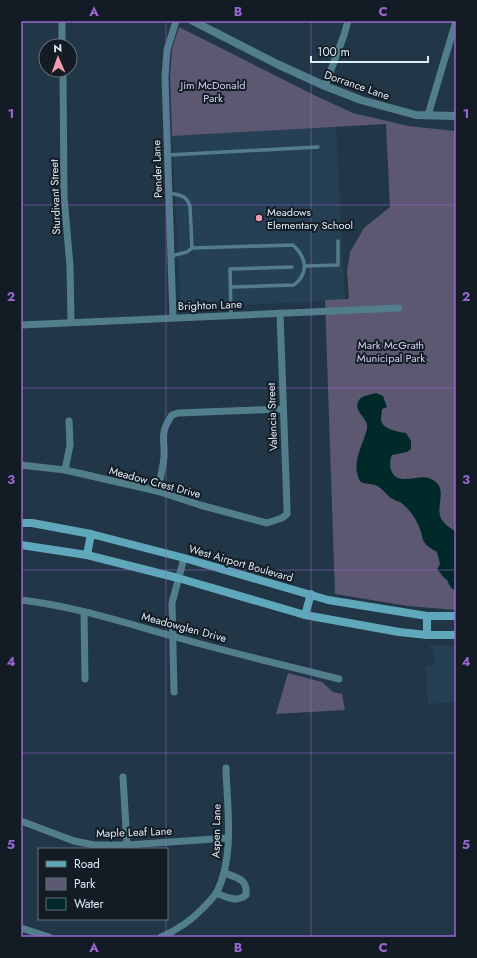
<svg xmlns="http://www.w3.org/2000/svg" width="477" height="958" viewBox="0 0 477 958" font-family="Jost,sans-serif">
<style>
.built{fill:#254055}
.green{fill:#5c5872}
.water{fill:#002a29}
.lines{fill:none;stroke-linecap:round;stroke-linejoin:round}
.service{stroke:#527e8b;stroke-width:3.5}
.minor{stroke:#527e8b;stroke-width:7}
.tertiary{stroke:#527e8b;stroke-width:8}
.secondary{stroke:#5fa8bc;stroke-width:8}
.grid{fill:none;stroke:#9966d0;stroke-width:1;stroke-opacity:0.55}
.poi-dot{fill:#f29aad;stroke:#131c24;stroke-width:1.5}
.labels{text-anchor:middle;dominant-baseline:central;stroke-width:4;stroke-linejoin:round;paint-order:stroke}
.park-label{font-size:11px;fill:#d5d0f5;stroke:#131c24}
.street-label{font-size:11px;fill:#dfecf7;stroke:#131c24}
.poi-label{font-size:11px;fill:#dfecf7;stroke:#131c24;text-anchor:start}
.neatline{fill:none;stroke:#9966d0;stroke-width:1.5}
.grid-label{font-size:13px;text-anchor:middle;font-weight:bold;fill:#9966d0}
</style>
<rect width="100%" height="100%" fill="#213646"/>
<g class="built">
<path d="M336,127L345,300L181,308L172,136Z"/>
<path d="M430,645L456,646V702L428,704L426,667L435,664L433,649L430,648Z"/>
</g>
<g class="green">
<path d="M179,27L316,96L353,113L408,126L456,131V610L408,606L335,594L325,300L349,299L347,272L350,252L364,228L390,207L386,124L172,136L170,76L172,49Z"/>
<path d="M288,673L322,682L333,692L342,694L345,710L276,714Z"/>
</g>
<path class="water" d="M376,393L383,396L387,407L382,409C382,412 381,416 381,419C381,429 398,432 406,433L411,441V449L407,452L392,455C388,465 390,478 403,479C413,480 423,474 433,480C449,489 434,508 442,520C445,525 452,529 456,532V590C451,590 449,584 447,580C442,577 441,572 437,570L440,564L437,552C432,549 426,546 423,540C422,538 422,534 421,532C417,520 410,509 400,502C397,501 394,500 391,498C386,494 381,487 375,485C369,483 361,485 359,479C351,461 364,444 367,428C369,418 352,412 359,400C363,395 370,395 376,393Z"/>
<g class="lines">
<g class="service">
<path d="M168,155L318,147"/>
<path d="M169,193C180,195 186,195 190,206L192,248"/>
<path d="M171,256L187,252L192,248L293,245C307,258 309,273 294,285L231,287"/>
<path d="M305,266L338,265V241"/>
<path d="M231,315L230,269L292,267"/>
</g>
<g class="minor">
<path d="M62,21V46"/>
<path d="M63,70L64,197L70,266L71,322"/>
<path d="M325,86L344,35L348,21"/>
<path d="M428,115L456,21"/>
<path d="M173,317L165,77L167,50L176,21"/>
<path d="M21,325L399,308"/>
<path d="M21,465L65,470L157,491L200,505L267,523L282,518L287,514V508L280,313"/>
<path d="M65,470L70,445L69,421"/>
<path d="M157,491C160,480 163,469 164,457C165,438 159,434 172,415L178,413L283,409"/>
<path d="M21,600C73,606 122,622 172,636C227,652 284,665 339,679"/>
<path d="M84,612L85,679"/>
<path d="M174,692L172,603L184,558"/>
<path d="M123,777L127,845"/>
<path d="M21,821L74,841L94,845H127L228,838"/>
<path d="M216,893C226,897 237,903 246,895C248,879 237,878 225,873"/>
<path d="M21,928L49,937"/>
<path d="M161,937C177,930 191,921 203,908C208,903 214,897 217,892C235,855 227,808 226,768"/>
</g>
<path class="tertiary" d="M193,21L277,64L325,86L361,100L416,115L456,116"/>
<g class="secondary">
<path d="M21,523H32L91,534L184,558L328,600L427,616H456"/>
<path d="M21,545L87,555L178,578L305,615L399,632L427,635H456"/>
<path d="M87,555L91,534"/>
<path d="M305,615L311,594"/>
<path d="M427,635V616"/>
</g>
</g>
<path class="grid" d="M166,21V849M311,21V937M21,205H456M21,388H456M21,570H456M21,753H456M166,919V937"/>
<circle class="poi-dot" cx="259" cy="218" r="4"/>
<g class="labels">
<g class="park-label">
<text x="213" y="85">Jim McDonald<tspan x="213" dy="13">Park</tspan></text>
<text x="391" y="345">Mark McGrath<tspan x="391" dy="13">Municipal Park</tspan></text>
</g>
<g class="street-label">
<text transform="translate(357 85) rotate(19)">Dorrance Lane</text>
<text transform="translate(157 169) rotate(-92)">Pender Lane</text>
<text transform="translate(55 197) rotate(-92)">Sturdivant Street</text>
<text transform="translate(210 305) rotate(-2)">Brighton Lane</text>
<text transform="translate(272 417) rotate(-92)">Valencia Street</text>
<text transform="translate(155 482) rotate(15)">Meadow Crest Drive</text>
<text transform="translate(241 563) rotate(16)">West Airport Boulevard</text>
<text transform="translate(184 627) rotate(15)">Meadowglen Drive</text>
<text transform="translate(216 831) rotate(-89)">Aspen Lane</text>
<text transform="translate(134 832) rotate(-2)">Maple Leaf Lane</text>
</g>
<g class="poi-label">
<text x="267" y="212">Meadows<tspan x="267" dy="13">Elementary School</tspan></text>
</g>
</g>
<rect width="477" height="958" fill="none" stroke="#131c24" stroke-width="44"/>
<rect x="38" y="848" width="130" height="72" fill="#131c24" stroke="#656f78"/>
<rect x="46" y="861" width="20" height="6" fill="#5fa8bc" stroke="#656f78"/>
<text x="74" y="868" font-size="12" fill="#dfecf7">Road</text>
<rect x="46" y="878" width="20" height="12" fill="#5c5872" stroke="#656f78"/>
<text x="74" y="888" font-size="12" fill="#dfecf7">Park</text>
<rect x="46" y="898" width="20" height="12" fill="#002a29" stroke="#656f78"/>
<text x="74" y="908" font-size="12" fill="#dfecf7">Water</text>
<g transform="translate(58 58) rotate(358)"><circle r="19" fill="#131c24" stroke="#656f78"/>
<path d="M0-3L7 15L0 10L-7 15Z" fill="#f29aad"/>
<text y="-6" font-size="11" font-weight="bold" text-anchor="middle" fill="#dfecf7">N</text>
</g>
<path d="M311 56v6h117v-6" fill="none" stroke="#dfecf7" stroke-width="2"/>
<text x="317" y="56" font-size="12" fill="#dfecf7" stroke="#131c24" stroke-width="3" paint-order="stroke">100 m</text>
<rect x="22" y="22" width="433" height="914" class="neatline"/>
<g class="grid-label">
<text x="94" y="16">A</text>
<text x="238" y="16">B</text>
<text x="383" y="16">C</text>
<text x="11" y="118">1</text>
<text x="466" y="118">1</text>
<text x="11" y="301">2</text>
<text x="466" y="301">2</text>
<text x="11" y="484">3</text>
<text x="466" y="484">3</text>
<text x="11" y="666">4</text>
<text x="466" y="666">4</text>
<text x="11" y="849">5</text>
<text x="466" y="849">5</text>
<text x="94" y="952">A</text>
<text x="238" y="952">B</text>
<text x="383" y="952">C</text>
</g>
</svg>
